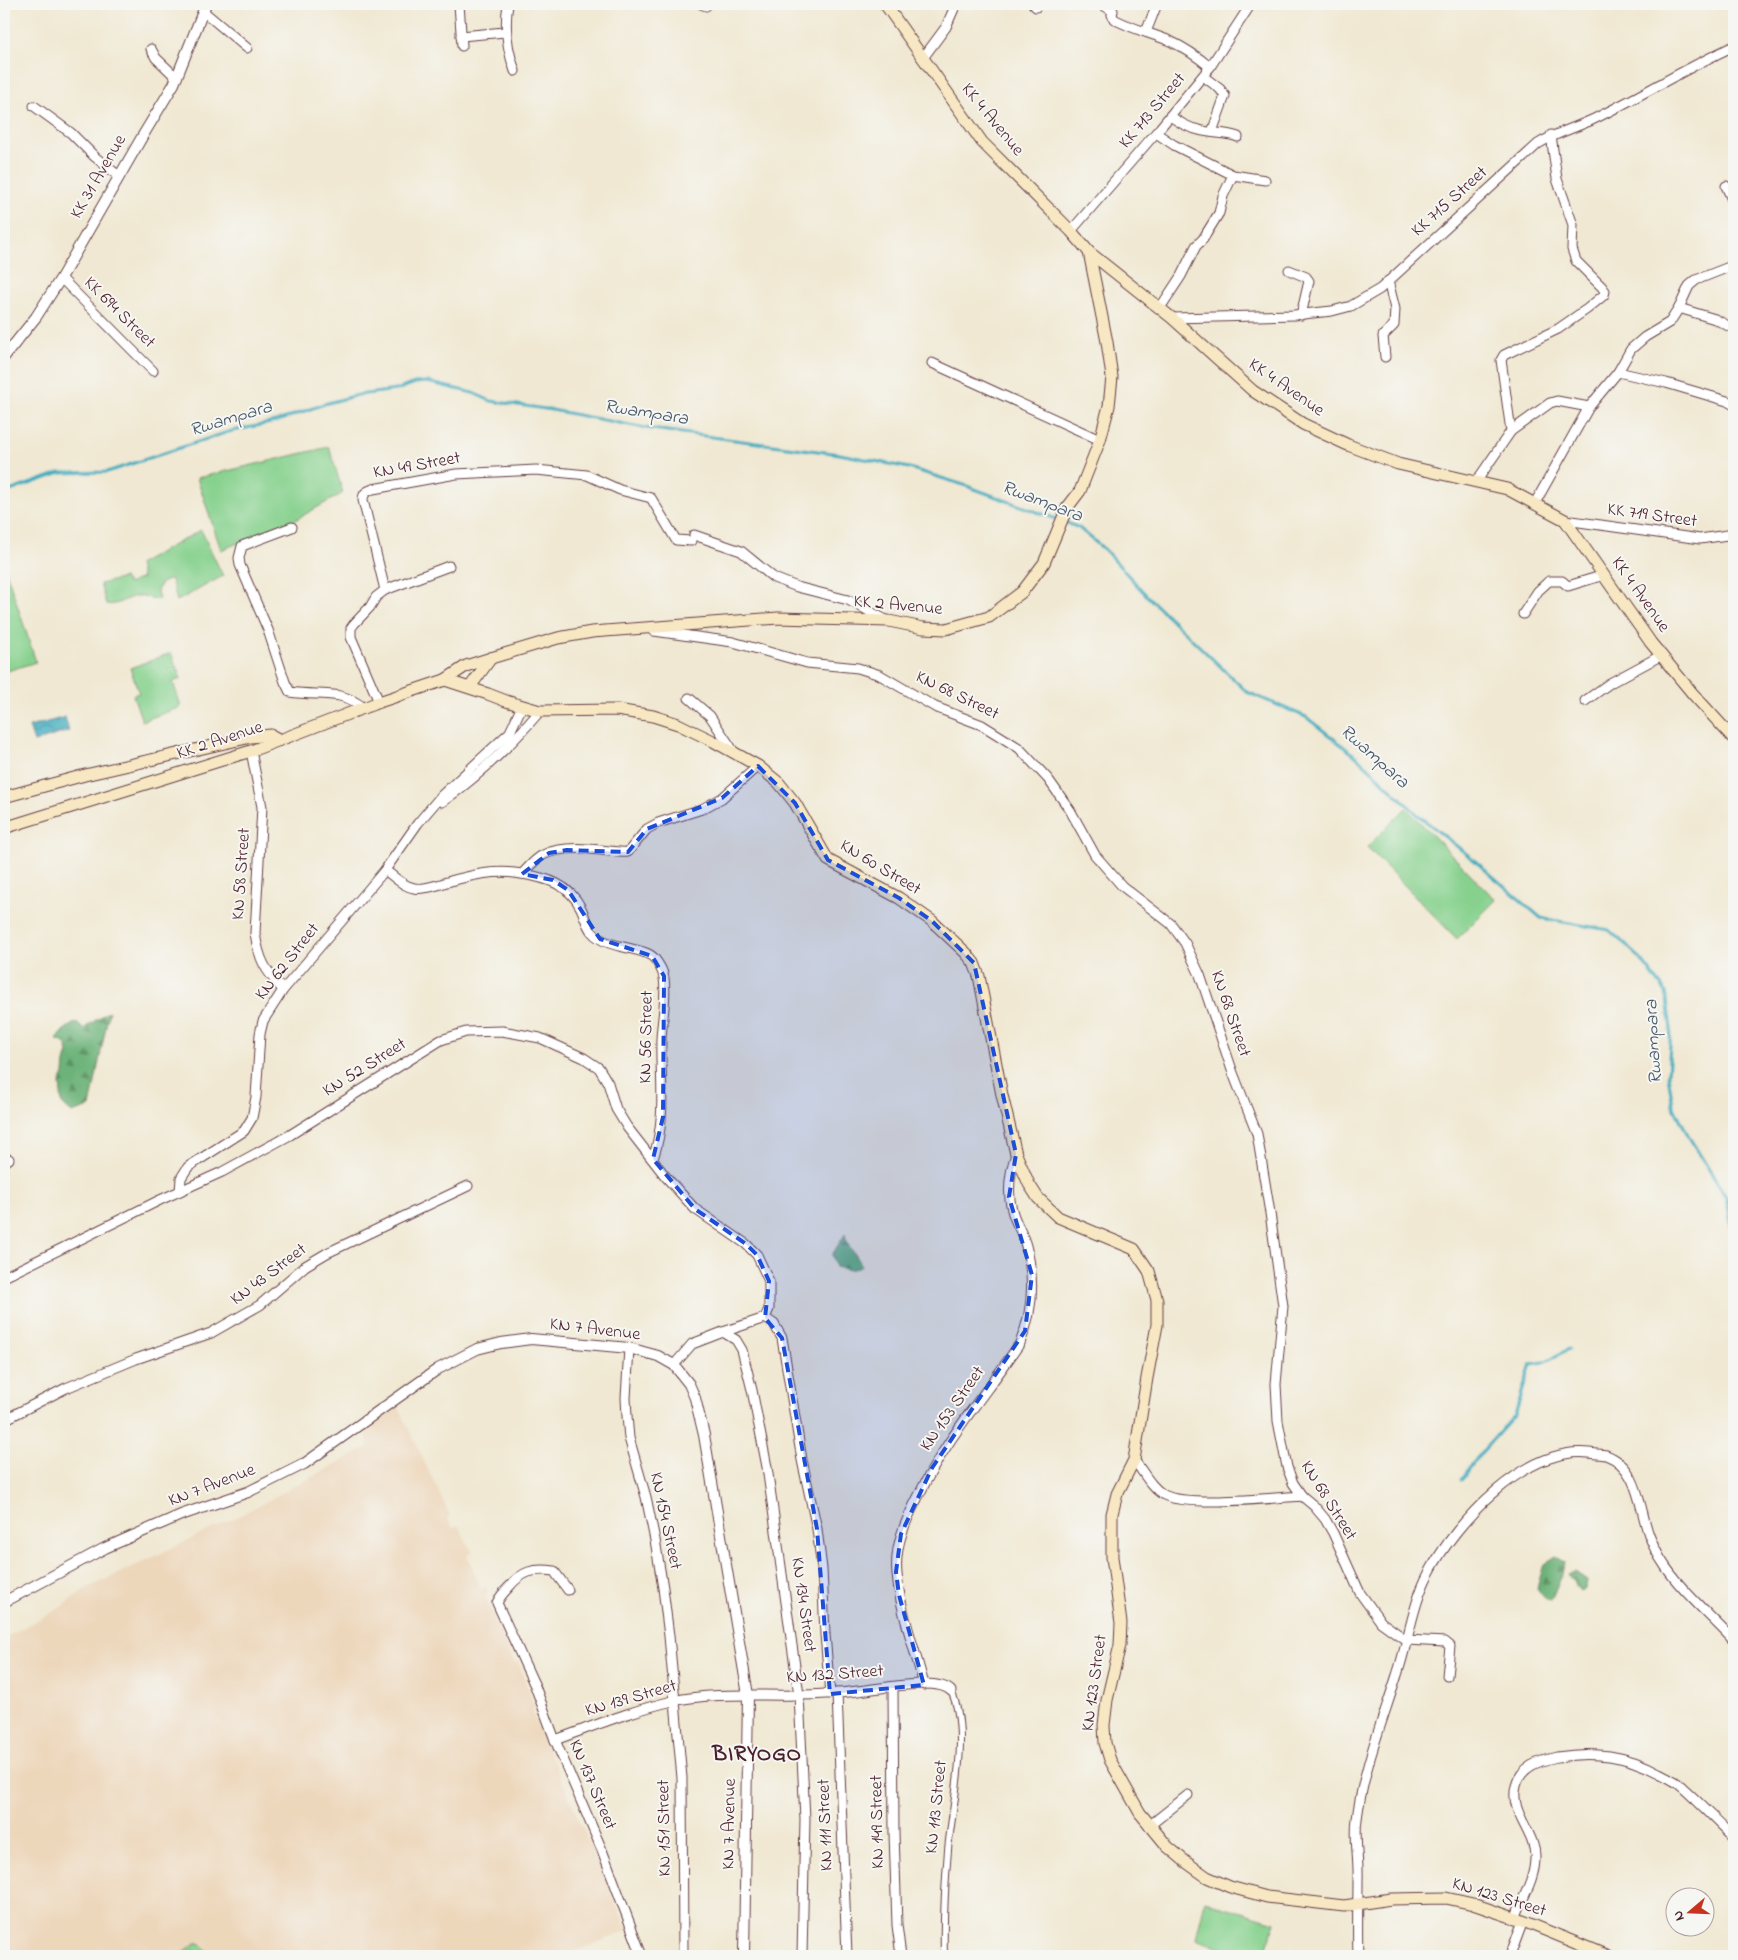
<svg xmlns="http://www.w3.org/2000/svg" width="1738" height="1960" viewBox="0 0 1738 1960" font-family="'Indie Flower',sans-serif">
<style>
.built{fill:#edd7bb}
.grass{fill:#87d18e;stroke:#68785c}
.forest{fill:url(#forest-firs);stroke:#5c6952}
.park{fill:url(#park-crowns);stroke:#68785c}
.water{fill:url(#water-waves);stroke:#466676}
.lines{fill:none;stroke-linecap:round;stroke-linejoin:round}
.stream{stroke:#41acc0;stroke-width:3}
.pedestrian-casing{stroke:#633d44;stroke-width:8}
.minor-casing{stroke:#633d44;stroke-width:11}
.tertiary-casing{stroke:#633d44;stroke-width:12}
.secondary-casing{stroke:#633d44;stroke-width:13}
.pedestrian{stroke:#fff;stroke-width:6}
.minor{stroke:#fff;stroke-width:9}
.tertiary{stroke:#fff;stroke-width:10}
.secondary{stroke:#f7e8c3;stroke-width:11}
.marked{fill:#1d4ed8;fill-opacity:0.2;stroke:#1d4ed8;stroke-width:4;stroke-dasharray:10 6;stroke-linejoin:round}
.labels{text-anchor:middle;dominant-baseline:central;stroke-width:4;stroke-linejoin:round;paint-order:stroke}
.street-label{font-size:18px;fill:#4a1f2b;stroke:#f6f6f2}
.water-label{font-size:19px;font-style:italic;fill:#465767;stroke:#f6f6f2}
.district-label{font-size:22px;font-weight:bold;letter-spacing:1px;fill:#4a1f2b;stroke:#f6f6f2}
</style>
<defs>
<pattern id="forest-firs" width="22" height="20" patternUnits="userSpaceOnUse" patternTransform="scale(1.25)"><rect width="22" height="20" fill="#6db379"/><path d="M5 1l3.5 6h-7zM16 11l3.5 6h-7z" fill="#5c9163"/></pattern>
<pattern id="park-crowns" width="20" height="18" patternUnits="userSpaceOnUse" patternTransform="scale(1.25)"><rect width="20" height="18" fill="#87d18e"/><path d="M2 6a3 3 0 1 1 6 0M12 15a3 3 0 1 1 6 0" fill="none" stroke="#76b37b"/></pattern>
<pattern id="water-waves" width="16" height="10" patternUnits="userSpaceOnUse" patternTransform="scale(1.25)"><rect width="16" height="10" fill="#41acc0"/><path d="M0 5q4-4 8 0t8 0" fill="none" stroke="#388b9c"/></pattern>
</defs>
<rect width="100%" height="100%" fill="#f6f6f2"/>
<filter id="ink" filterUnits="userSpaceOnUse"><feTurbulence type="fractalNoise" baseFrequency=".02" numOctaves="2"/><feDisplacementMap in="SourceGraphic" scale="10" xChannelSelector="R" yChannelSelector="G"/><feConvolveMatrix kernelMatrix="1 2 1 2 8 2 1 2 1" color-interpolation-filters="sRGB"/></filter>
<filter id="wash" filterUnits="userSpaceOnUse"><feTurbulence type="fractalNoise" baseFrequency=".0096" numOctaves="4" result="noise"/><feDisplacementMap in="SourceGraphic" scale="20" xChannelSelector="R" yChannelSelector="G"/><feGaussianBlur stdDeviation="1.12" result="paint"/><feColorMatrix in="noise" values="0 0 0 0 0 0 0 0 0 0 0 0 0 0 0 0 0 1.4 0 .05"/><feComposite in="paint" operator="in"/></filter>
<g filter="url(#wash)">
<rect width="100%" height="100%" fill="#f0e8d2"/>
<path class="built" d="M398,1406L450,1516L447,1517L453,1528L458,1525L472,1552L467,1555L481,1589L486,1587L488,1592L486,1597L514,1663L518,1662L535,1708L531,1710L628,1931L562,1956H4V1638L60,1608L82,1591L239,1516L368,1447L366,1428Z"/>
<g class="grass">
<path d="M329,447L343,493L295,520L221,550L197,478Z"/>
<path d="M201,530L223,576L177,601L171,579L161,583L157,591L159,599C151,601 146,595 139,596C127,596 118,607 106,604L100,584L124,578L128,584L142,578L139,564Z"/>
<path d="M6,571L36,662L4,672V572Z"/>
<path d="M171,653L181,679L173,682L181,707L142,721L133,695L139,693L130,668Z"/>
<path d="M1406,808L1496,900L1457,939L1367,847Z"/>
<path d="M1205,1901L1275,1922L1265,1956H1246L1196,1938Z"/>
</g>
<g class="forest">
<path d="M109,1011L90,1107L72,1113L62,1104L60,1083L64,1074L65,1062L68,1052L66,1044L56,1039L64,1030L76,1022L83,1029Z"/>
<path d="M845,1234C847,1250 857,1252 861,1266L850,1270L836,1267L832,1255Z"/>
<path d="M1556,1556L1564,1562L1562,1575L1551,1601L1546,1600L1537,1588L1544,1564Z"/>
<path d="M1575,1572L1587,1580L1586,1588L1582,1592L1567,1575Z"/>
</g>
<path class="park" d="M196,1943H200L208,1951L210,1956H178Z"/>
<path class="water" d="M65,717L69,731L34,742L29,727Z"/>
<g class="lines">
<g class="stream">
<path d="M4,493L60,473L107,472L228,432L275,422L324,404L358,395L396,390L415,383L427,382L473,393L491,401L552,410L645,428L840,454L909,468L964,485L1059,520"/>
<path d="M1065,522L1079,528L1105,550L1148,597L1247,692L1306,717L1357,757L1418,815L1474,860L1541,918L1609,930L1638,956L1666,992L1671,1029L1668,1075L1673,1105L1689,1137L1726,1197L1734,1238"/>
<path d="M1461,1480L1480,1454L1515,1415L1531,1364L1544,1362L1569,1349"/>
</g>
</g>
</g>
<g filter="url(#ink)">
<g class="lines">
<g class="pedestrian-casing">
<path id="pedestrian" d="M944,1956C943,1921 945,1885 948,1850C952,1805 971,1731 951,1691"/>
</g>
<g class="minor-casing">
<g id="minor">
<path d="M459,4L462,46"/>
<path d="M508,4C504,28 507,49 515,71"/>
<path d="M701,4L706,6"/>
<path d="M1033,4L1036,7"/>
<path d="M1101,4L1113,11L1112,15L1114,19C1132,29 1151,33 1170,41C1185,48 1198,57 1210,67"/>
<path d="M203,11L247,48"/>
<path d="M1146,32L1157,4"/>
<path d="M461,36L505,32"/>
<path d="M151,49L156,58L177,78"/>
<path d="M923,58L946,27L956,4"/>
<path d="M1203,76L1220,89L1225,96L1212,132"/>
<path d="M34,106L71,133L95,157L119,176"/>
<path d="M1170,116C1179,122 1188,128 1199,130C1212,134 1225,132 1238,137"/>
<path d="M1156,133L1174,145L1233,175L1265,180"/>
<path d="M1726,186L1734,204"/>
<path d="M1071,231L1160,128L1210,67L1251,4"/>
<path d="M1289,270L1306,277L1309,281L1301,315"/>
<path d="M61,278L153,371"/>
<path d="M1160,308L1181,276L1196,246L1203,239L1219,213L1223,196L1233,175"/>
<path d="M1679,308L1715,319L1734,329"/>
<path d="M1172,318L1294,315L1332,311L1351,306L1380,289L1538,144C1555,133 1575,128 1594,119C1641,96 1686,68 1734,46"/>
<path d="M1385,357L1383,336L1394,325L1395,309L1388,281"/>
<path d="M932,363L1100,440"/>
<path d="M1618,372L1666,383L1727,401L1734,405"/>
<path d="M1511,431L1550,403L1557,401L1589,407"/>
<path d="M1476,482L1511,431L1501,360L1504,355L1558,329L1587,309L1604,295L1605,291L1602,287L1576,261L1572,249L1573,225L1557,179L1551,135"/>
<path d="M1535,503L1589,407L1618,372L1631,349L1645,337L1670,322L1679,308L1689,286L1696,280L1734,265"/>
<path d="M1565,520L1700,539L1734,534"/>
<path d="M292,527L242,546L239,558L240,565L268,630L285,682L290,692C319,697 339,688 364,708"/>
<path d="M694,535L741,551L774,578L797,587L848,600L888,621"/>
<path d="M385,590L449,566"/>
<path d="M1523,614L1538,591L1549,581H1562L1568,586L1604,575"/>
<path d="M654,631L733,642L807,663L858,668L880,675L935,707L982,725L1019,748L1048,779L1070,810L1095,855L1122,886L1171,924L1185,943L1200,975L1233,1073L1257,1134L1270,1213L1283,1306L1276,1384L1278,1421L1287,1467L1293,1483L1302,1496L1314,1506L1325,1519L1333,1533L1360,1593L1381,1622L1406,1640L1445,1642L1450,1646L1447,1676"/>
<path d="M689,698L710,716L734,752"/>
<path d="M1585,701L1610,683L1662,655"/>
<path d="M379,702L351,637V628L354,624L370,607L376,597L385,590L363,500C363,493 367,491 373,489L456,474L536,470L587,475L620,490L651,498L676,540L691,541"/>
<path d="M251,751L262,807L255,933C259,960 265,970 283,990"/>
<path d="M442,802C479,776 511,745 540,711"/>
<path d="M385,870C393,876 403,886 414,888C424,890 437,885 447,882C472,875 496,869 522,874C547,878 569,884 581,908C585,916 586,925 592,932C607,950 643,946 654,958C658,963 663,971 664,978C667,998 662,1019 661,1039C660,1082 667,1117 653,1159"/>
<path d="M522,874C528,868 535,859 543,855C558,847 584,848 601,850C611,851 618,853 628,852L647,829L658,823L702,809L722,798L758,766"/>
<path d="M4,1162L9,1159"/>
<path d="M180,1191L181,1178L188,1167L244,1131L252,1118L256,1097L260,1034L263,1021L283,990L385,870L418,823L442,795L510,732L522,706"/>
<path d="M4,1277L160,1200L222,1172L290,1135L441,1040L466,1032L502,1031L540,1038L584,1058L599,1068L608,1083L616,1109L627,1127L666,1177L695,1209L746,1244L757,1255L769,1281V1309L765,1318L723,1332"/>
<path d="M765,1318L774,1324L782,1338L802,1460L817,1529L822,1569L825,1634L830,1694"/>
<path d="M629,1348L626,1398L627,1416L629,1438L646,1497L655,1540L663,1588L669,1636L682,1778L683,1956"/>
<path d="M674,1365L692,1344L723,1332L736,1340L742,1350L752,1390L767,1467L799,1695L805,1819L802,1956"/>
<path d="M4,1420L66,1388L136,1359L211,1333L260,1305L305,1266L327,1253L468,1186"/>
<path d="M1134,1460C1143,1471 1151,1488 1164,1495C1187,1507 1273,1498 1302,1496"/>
<path d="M568,1590L554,1571C534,1568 522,1571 509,1587C504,1592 500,1596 497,1603L535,1686L555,1740L602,1850L642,1956"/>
<path d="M924,1685C915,1649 900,1611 897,1574C894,1545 906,1520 919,1495C947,1437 985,1395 1020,1343C1033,1312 1035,1279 1026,1246C1023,1233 1015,1223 1012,1210C1007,1192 1010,1172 1016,1154"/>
<path d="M893,1687L894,1833L897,1925L901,1956"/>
<path d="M837,1693L847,1956"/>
<path d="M555,1740C594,1726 633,1710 673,1701C714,1692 757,1696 798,1695C821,1695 843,1693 866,1690C885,1688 938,1677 951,1691"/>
<path d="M1149,1826L1188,1795"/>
<path d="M1515,1920C1521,1899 1535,1880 1535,1858C1536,1833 1509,1813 1516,1786C1521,1766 1539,1761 1557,1757C1594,1751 1626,1755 1659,1773C1667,1777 1676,1781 1682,1787C1700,1803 1717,1821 1734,1837"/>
<path d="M1358,1956C1357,1930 1358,1905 1358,1879C1359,1859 1354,1839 1357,1819C1363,1770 1382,1722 1397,1675C1408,1643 1413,1602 1429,1573C1456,1522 1526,1446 1589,1453C1594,1454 1601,1454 1606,1455C1639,1467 1639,1508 1649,1535C1664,1578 1704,1608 1734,1641"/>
<path d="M1510,1956L1523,1921"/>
</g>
</g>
<g class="tertiary-casing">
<g id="tertiary">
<path d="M4,357L36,317L61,278L142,137L174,84L206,4"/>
<path d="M4,1602L105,1548L181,1515L248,1492L304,1464L438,1369L477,1349L501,1343L531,1339L597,1345L629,1348L658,1356L674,1365L689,1384L695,1398L704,1435L748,1695L744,1956"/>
</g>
</g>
<g class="secondary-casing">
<g id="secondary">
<path d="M885,4L982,142L1071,231L1089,252L1172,318L1253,391L1303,424L1348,445L1398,464L1507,489L1565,520L1651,643L1693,694L1734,739"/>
<path d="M445,680L466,666L491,658L558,638L592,632L778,618L889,621L923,628L946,629L989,617L1022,592L1044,563L1067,508L1080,491L1100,440L1109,406L1112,377L1107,342L1089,252"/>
<path d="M470,687L491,658"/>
<path d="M4,797L85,775L251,737L271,735L280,740"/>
<path d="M4,828L251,751L379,702L445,680L488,694L506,701L540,711L617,710L653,716L678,724L713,741L758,766L779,783L795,803L828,860L899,898L932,921L966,953L974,963L979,976L1002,1095L1016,1154L1029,1184L1038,1198L1058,1217L1134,1249L1149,1271L1157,1300V1325L1147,1378L1134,1460L1117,1494L1112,1514V1557L1121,1623L1120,1645L1107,1700L1104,1725L1105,1743L1110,1760L1140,1813L1168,1847L1186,1862L1207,1877L1230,1887L1267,1897L1344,1906L1391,1899L1446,1898L1473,1904L1523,1921L1608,1956"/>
</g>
</g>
<use href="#pedestrian" class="pedestrian"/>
<use href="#minor" class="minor"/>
<use href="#tertiary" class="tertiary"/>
<use href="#secondary" class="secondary"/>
</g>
</g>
<path class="marked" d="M758,766L795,803L828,860L899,898L932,921L974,963L1016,1154L1009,1197L1032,1275L1025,1331L932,1468L901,1534L896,1572L899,1595L924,1685L830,1694L817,1529L782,1338L765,1318L769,1281L757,1255L746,1244L695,1209L653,1159L663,1117L664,976L652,956L600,939L568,890L553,880L522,874L549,853L567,850L628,852L647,829L722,798Z"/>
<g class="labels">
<g class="street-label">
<text transform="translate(1153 111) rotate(-50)">KK 713 Street</text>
<text transform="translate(992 120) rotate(51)">KK 4 Avenue</text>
<text transform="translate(99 177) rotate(-60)">KK 31 Avenue</text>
<text transform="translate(1450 202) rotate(-42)">KK 715 Street</text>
<text transform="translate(119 313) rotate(45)">KK 694 Street</text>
<text transform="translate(1286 388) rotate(35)">KK 4 Avenue</text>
<text transform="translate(417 466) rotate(-10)">KN 49 Street</text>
<text transform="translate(1652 516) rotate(8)">KK 719 Street</text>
<text transform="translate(1640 595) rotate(55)">KK 4 Avenue</text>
<text transform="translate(898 606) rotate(5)">KK 2 Avenue</text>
<text transform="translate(957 696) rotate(26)">KN 68 Street</text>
<text transform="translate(220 741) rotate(-18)">KK 2 Avenue</text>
<text transform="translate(880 868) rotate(31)">KN 60 Street</text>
<text transform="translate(242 874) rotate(-86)">KN 58 Street</text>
<text transform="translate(288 962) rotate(-52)">KN 62 Street</text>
<text transform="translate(1230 1014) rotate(71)">KN 68 Street</text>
<text transform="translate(647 1037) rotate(-89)">KN 56 Street</text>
<text transform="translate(365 1068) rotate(-32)">KN 52 Street</text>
<text transform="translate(269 1275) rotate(-37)">KN 43 Street</text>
<text transform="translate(595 1330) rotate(7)">KN 7 Avenue</text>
<text transform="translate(953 1409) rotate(-55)">KN 153 Street</text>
<text transform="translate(212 1486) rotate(-21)">KN 7 Avenue</text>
<text transform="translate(1328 1501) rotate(58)">KN 68 Street</text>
<text transform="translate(665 1521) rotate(78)">KN 154 Street</text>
<text transform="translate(803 1605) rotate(82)">KN 134 Street</text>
<text transform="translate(835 1675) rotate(-4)">KN 132 Street</text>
<text transform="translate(1095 1683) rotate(-82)">KN 123 Street</text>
<text transform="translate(631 1699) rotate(-16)">KN 139 Street</text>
<text transform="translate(592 1785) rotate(67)">KN 137 Street</text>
<text transform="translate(937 1807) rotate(-84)">KN 113 Street</text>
<text transform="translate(878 1822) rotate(-91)">KN 149 Street</text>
<text transform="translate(730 1824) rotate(-89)">KN 7 Avenue</text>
<text transform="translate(826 1825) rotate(-92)">KN 111 Street</text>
<text transform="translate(665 1828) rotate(-91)">KN 151 Street</text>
<text transform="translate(1499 1898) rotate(17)">KN 123 Street</text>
</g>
<g class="water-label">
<text transform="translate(646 413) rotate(9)">Rwampara</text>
<text transform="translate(231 419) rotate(-17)">Rwampara</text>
<text transform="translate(1042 502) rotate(21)">Rwampara</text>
<text transform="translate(1374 757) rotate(42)">Rwampara</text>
<text transform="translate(1654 1042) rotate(-93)">Rwampara</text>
</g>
<g class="district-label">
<text x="757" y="1755">BIRYOGO</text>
</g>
</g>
<rect width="1738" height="1960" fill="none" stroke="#f6f6f2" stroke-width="20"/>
<g transform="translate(1690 1912) rotate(251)"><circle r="24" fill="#f6f6f2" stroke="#b1a0a2"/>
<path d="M0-4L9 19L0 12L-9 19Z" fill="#c8321e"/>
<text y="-8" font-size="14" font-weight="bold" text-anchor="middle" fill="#4a1f2b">N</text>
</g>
</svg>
